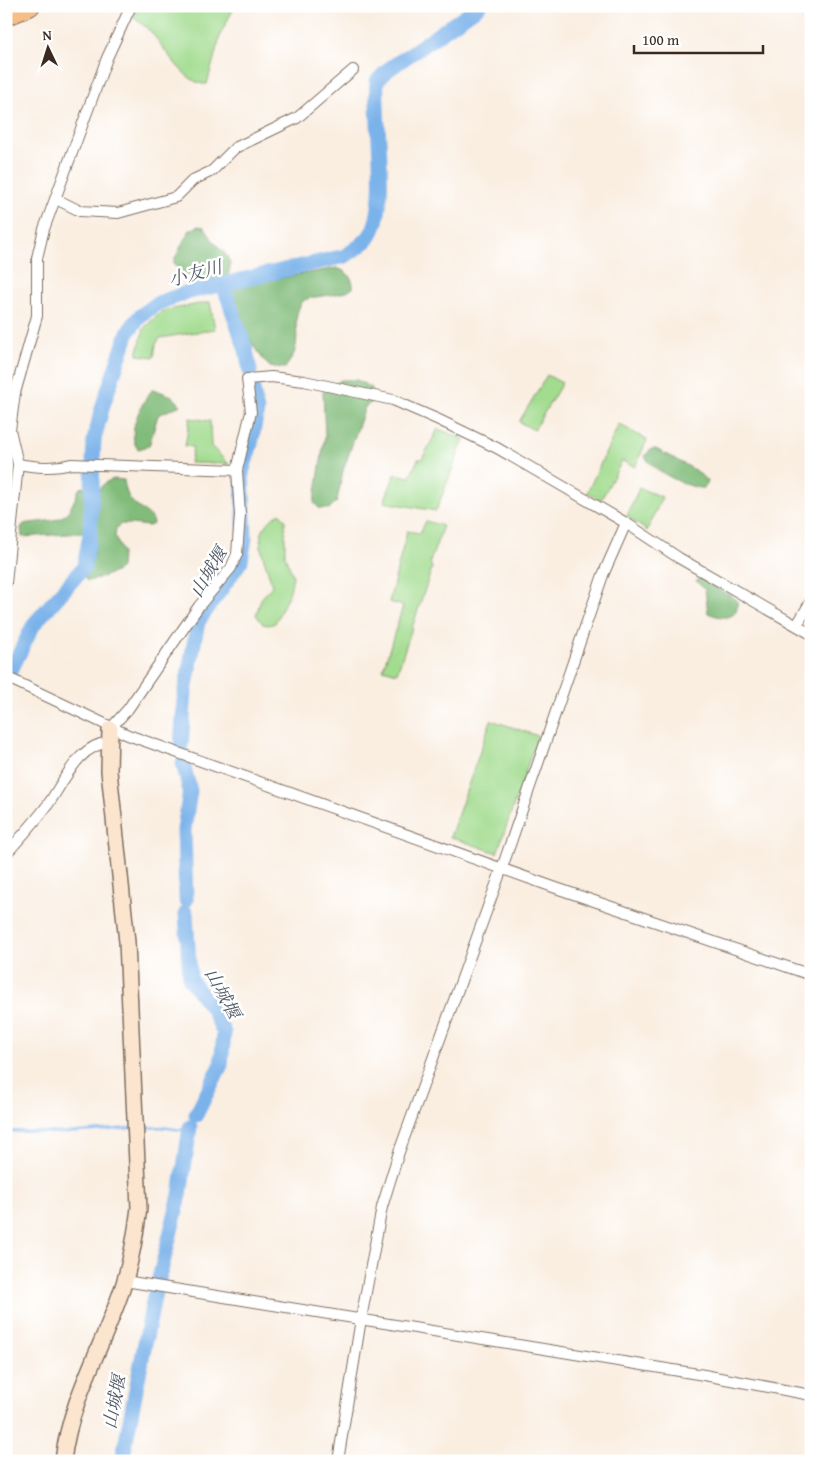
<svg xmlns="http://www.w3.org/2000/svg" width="817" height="1467" viewBox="0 0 817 1467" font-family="'Gentium Book Plus','Noto Serif JP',serif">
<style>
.green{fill:#a2dc8f;stroke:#6e8356}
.forest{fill:#81bc7a;stroke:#5e734c}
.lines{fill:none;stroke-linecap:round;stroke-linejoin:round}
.stream{stroke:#7ab2ea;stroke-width:2.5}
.river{stroke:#7ab2ea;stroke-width:15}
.street-casing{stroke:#7e6f62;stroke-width:12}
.secondary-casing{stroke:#7e6f62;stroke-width:18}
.highway-casing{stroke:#7e6f62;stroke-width:21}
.street{stroke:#fff;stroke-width:10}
.secondary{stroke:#fce5cf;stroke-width:15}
.highway{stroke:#f7be87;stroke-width:19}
.labels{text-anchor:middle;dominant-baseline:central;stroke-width:5;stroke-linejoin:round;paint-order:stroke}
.water-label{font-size:18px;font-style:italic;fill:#515a65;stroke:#fff}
</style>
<rect width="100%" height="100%" fill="#fff"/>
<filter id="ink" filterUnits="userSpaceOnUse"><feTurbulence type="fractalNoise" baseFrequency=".02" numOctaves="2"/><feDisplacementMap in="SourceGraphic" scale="10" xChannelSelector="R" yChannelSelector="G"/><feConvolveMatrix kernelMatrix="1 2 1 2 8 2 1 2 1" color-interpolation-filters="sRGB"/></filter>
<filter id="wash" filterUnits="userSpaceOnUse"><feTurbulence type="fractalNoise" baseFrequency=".0096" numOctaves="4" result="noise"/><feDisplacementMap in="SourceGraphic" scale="20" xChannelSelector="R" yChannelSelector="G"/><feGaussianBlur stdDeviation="1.12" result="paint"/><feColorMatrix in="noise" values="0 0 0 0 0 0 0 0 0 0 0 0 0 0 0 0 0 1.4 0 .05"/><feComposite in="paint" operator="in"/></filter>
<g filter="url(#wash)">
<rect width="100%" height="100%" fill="#faeee1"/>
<g class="green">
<path d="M138,6H235L221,33L207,84C187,87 163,46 151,32C145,26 139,22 133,17Z"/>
<path d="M210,302L215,329L160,338L156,344L154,357L137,355L144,328L162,311Z"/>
<path d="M547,375L562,383L534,430L519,422Z"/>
<path d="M190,418L210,421L211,446L229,464L190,463L193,447L185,446Z"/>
<path d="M619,424L647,440L635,467L622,461L601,500L587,493Z"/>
<path d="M438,429L464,439L436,511L384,502L395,474L410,477L418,459H422Z"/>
<path d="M639,488L662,497L647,531L627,516Z"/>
<path d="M280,513L285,520V556L293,576L290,591L275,623L269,625L263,624L256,615L261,599L272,586C266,557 246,534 280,513Z"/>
<path d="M426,521L443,526L430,562L432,568L397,673L383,669L403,606L389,602L407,531L420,533Z"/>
<path d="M491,720L538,736L497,853L450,837Z"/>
</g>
<g class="forest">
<path d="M198,226L204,227C208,231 210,236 213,241C223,252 236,260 227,277C209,283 188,278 174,265V260L189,231Z"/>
<path d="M336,268C345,270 354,277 353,288C341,297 319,294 304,300C291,316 299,329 296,346C295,354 290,361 285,368L270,367C251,348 239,318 230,292L233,287Z"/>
<path d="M341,380H357L372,388V402L365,407L343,471L337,501L329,509L319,508L314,503L325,436L323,392Z"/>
<path d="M153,389L172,396L181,405L158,415L149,446L138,449C125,434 142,401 153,389Z"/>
<path d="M651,449H656L697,471L707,481V485L704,488C690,489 650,470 645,456Z"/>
<path d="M114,479L124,480C127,504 136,504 152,518L153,524L149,526L131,524H121L116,528L115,536L122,553L121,568C119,572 93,580 87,581L83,574C111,553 76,488 114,479Z"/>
<path d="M85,486C87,499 92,522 82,533L22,537L21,527L24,524C59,518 65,526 79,489Z"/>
<path d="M701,578L737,600C740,621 721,619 708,613L705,590L696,581Z"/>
</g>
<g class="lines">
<g class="stream">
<path d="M143,1128L161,1127L189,1131"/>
<path d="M6,1131L66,1133L131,1128"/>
</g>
<g class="river">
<path d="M223,284L246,350L250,371"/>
<path d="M6,680L34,624L84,567L90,535L94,440L103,405L128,332L140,316L158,303L189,292L345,256C354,250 363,245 369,237C391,208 374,120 377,81L389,69L479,6"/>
<path d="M181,746L185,692L198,622L241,561L245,538L242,472L251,444L257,411L252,385"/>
<path d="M183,763L190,791L184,830L186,900"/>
<path d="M186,913L190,979L213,1010L224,1033L221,1065L196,1115"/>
<path d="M159,1279L180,1195L190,1127"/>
<path d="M122,1461L155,1292"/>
</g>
</g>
</g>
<g filter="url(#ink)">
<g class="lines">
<g class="street-casing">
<g id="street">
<path d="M56,199L80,211L118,213L176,197L193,180L212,171L235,148L297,118L353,70"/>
<path d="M18,464C36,467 53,469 71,464L237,470"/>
<path d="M6,583L18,464L10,430L15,393L37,316V258L44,229L107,58L131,6"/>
<path d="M797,625L811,601"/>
<path d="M6,677L128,735L556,888L811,975"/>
<path d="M110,729L128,709L199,606L231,568L237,554L240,515L237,470L251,412L247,379L271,377L304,381L393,400L439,420L497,448L626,523L679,558L811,634"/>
<path d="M6,854C21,837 36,821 49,803C65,780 78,745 110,742"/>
<path d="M125,1281L704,1375L811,1395"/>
<path d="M338,1461L361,1319L382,1207L399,1152L502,868L603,575L626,523"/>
</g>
</g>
<g class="secondary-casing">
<path id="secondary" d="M63,1461C70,1397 107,1340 125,1280C132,1256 136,1232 139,1208L127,942L109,771L110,729"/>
</g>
<g class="highway-casing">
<path id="highway" d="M6,16L30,6"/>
</g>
<use href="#street" class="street"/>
<use href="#secondary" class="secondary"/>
<use href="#highway" class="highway"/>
</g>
</g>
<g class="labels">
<g class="water-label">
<text transform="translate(195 273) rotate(-15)">小友川</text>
<text transform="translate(208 572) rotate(-59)">山城堰</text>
<text transform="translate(223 993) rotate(62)">山城堰</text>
<text transform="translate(114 1402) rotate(-79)">山城堰</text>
</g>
</g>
<rect width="817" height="1467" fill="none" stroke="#fff" stroke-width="25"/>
<g transform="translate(48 48) rotate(356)" stroke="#ffffff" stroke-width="4" paint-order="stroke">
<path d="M0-4L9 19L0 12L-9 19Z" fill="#3b2a1e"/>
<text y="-8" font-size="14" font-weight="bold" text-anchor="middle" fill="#3b2a1e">N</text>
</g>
<path d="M634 45v8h129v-8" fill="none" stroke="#3b2a1e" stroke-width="2.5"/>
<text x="642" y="45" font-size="15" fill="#3b2a1e" stroke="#ffffff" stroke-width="4" paint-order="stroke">100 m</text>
</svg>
